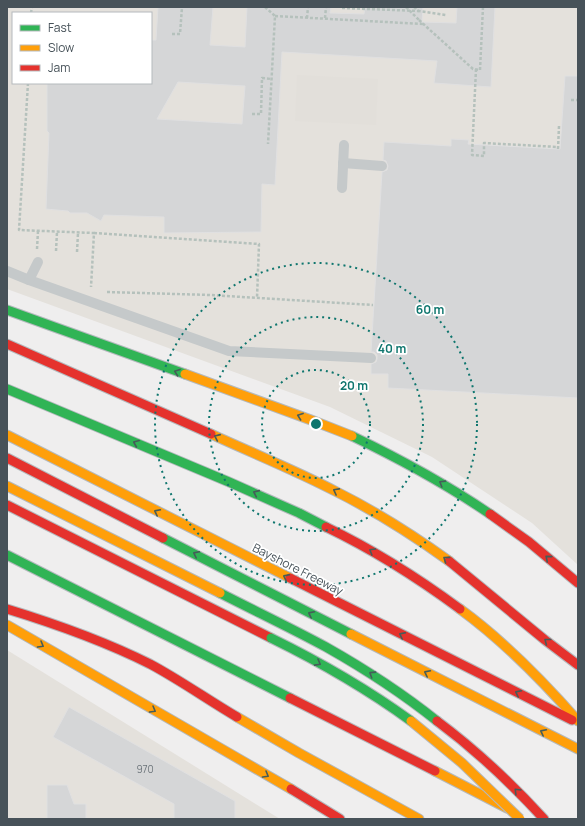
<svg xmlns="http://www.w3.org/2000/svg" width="585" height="826" viewBox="0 0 585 826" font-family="Manrope,sans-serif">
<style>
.commercial{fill:#e4e1dc;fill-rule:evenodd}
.sand{fill:#e2dfda}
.building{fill:#d5d6d7;stroke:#e0e0e1;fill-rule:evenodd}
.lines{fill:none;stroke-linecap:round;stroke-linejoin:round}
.fast-casing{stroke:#b4b9bd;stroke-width:11}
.slow-casing{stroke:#b4b9bd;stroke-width:11}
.jam-casing{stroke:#b4b9bd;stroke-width:11}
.path{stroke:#b5c1bc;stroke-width:2.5;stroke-dasharray:3 2;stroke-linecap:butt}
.lane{stroke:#c5c9ca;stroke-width:10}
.fast{stroke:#30b455;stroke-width:9}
.slow{stroke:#ff9f0a;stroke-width:9}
.jam{stroke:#e5322d;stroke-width:9}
.fast-bridge-casing{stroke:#b4b9bd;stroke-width:11;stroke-linecap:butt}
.slow-bridge-casing{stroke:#b4b9bd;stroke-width:11;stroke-linecap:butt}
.path-bridge{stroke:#b5c1bc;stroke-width:2.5;stroke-dasharray:3 2;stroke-linecap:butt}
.fast-bridge{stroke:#30b455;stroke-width:9}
.slow-bridge{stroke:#ff9f0a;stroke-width:9}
.oneway{stroke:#455c59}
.ring{fill:none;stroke:#0f766e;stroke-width:2;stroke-dasharray:2 4}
.labels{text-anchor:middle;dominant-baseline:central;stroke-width:3.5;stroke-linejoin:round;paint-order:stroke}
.number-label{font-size:10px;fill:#6c747a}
.street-label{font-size:12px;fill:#475259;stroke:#fff}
.centre{fill:#0f766e;stroke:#fff;stroke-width:2}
.ring-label{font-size:12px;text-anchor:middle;font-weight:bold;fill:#0f766e;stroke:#fff;stroke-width:3.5;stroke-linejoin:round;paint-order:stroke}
</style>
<rect width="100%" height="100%" fill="#efeeee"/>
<g class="commercial">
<path d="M7,7H578V565L532,523L432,457L330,407L7,289ZM13,13H151V83H13Z"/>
<path d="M7,650L280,819H7Z"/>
</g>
<path class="sand" d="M297,75L378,79L376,125L295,121Z"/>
<g class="building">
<path d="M158,7H213L210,45L245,47L247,7H331L330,13L364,14L365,7H423L422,22L456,23L457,7H495L491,87L434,83L437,61L282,52L275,185L262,184L261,232L164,233V217L104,215L101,221L87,213H70L68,211L46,209L49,133L47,131V83H151V40H156ZM178,82L245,86L242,124L157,119Z"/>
<path d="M565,76H578V398L388,388V374H371V364L376,362L377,359V355L374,352H371L382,172L387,170L388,166L386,161L383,160L384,142L451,146V139L469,140L468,144L560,149Z"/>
<path d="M69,707L235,801V819H174V804L53,737Z"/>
<path d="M47,785H67L74,804H86V819H47Z"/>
</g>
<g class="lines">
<g class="fast-casing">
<g id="fast">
<path d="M7,310L185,374"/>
<path d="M7,389L229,482L299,513L326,527"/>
<path d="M352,436C400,459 446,484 490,514"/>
<path d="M163,538L351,634"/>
<path d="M7,555L290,698"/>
<path d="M220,593C255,611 291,628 326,647C365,669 402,693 437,721"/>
</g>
</g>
<g class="slow-casing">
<g id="slow">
<path d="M185,374L311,420L352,436"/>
<path d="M211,434C252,453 295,470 335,491C375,511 413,535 449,561"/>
<path d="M7,435L290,578"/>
<path d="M7,486L220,593"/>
<path d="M460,609C504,641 542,680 578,721"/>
<path d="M7,625L291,789"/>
<path d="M351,634L578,749"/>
<path d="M237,717L299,753L419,819"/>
<path d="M435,771L507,808"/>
</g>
</g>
<g class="jam-casing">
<g id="jam">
<path d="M7,344L211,434"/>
<path d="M7,458L163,538"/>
<path d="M7,505L271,638"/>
<path d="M490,514L529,542L578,583"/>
<path d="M326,527C374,550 418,578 460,609"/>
<path d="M449,561L545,640L578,665"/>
<path d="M290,578L572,720"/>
<path d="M7,609C56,624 104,641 150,664C180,680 208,700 237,717"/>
<path d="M290,698L435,771"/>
<path d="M437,721C476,750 511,783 544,819"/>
<path d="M291,789L340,819"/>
</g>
</g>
<g class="path">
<path d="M265,7L275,16L268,144"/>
<path d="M414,7L419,11L446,15"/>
<path d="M342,8L419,11"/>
<path d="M31,13L32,7"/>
<path d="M275,16L423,24"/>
<path d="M307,18L308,7"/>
<path d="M325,18L326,7"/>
<path d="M419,20L473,69L480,70L483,7"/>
<path d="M172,34H180L182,7"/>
<path d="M476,69L472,155L484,156V143L558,147"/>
<path d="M28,83L19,230L94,233L91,287"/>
<path d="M571,100H578"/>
<path d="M252,114H261L262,78L271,79"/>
<path d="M558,149L559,126"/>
<path d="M94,233L259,244L257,298"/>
<path d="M37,249L38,231"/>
<path d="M56,251L57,232"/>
<path d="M77,252L78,233"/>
<path d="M107,292L210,295L373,305"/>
</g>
<g class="lane">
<path d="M343,163L382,166"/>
<path d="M342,188L344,145"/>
<path d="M7,271L29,280L229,351L371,358"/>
<path d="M29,280L38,262"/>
</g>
<use href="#fast" class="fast"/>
<use href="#slow" class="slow"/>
<use href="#jam" class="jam"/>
<g class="fast-bridge-casing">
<path id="fast-bridge" d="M271,638C320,662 367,689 411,721"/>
</g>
<g class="slow-bridge-casing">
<path id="slow-bridge" d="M411,721L462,763L520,819"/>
</g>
<path class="path-bridge" d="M406,7L419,20"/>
<use href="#fast-bridge" class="fast-bridge"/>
<use href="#slow-bridge" class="slow-bridge"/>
</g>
<defs><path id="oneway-chevron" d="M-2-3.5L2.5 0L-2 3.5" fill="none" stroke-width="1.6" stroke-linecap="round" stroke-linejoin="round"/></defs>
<g class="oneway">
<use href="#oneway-chevron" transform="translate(177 372) rotate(-160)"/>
<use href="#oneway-chevron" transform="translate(300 416) rotate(-160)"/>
<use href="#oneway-chevron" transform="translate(217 437) rotate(-156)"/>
<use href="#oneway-chevron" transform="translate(136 443) rotate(-157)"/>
<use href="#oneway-chevron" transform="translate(442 483) rotate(-148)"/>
<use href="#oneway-chevron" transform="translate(336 491) rotate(-152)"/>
<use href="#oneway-chevron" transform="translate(256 493) rotate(-156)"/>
<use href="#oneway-chevron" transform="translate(157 512) rotate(-153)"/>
<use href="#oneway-chevron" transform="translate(372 551) rotate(-149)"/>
<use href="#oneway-chevron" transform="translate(196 554) rotate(-153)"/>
<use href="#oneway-chevron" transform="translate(548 558) rotate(-140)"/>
<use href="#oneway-chevron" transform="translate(446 559) rotate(-144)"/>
<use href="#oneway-chevron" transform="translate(286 577) rotate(-153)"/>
<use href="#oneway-chevron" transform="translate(311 614) rotate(-153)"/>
<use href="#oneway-chevron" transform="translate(402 635) rotate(-153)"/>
<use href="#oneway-chevron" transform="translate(547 641) rotate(-142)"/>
<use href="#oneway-chevron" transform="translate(41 645) rotate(30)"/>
<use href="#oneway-chevron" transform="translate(318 663) rotate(29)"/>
<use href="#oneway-chevron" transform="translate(427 673) rotate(-153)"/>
<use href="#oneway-chevron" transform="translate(372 674) rotate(-147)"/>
<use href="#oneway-chevron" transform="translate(518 693) rotate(-153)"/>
<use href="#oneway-chevron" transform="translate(153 710) rotate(30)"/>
<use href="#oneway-chevron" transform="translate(543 732) rotate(-153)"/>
<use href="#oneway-chevron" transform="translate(266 775) rotate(30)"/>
<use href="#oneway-chevron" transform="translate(517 791) rotate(-135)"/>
</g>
<g class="ring">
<circle cx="316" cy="424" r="54"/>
<circle cx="316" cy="424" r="107"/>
<circle cx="316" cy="424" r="161"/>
</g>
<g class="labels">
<g class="number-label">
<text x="145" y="769">970</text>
</g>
<g class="street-label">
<text transform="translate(298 569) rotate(27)">Bayshore Freeway</text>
</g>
</g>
<circle cx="316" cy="424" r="6" class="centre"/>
<g class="ring-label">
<text x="430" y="314">60 m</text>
<text x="392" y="353">40 m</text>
<text x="354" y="390">20 m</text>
</g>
<rect width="585" height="826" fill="none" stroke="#475259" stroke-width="16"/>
<rect x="12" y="12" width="140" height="72" fill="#ffffff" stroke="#b5babd"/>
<rect x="20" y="25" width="20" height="6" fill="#30b455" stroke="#b5babd"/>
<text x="48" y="32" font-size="12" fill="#475259">Fast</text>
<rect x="20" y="45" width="20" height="6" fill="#ff9f0a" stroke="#b5babd"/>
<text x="48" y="52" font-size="12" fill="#475259">Slow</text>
<rect x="20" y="65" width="20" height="6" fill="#e5322d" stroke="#b5babd"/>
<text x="48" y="72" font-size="12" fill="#475259">Jam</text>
</svg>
